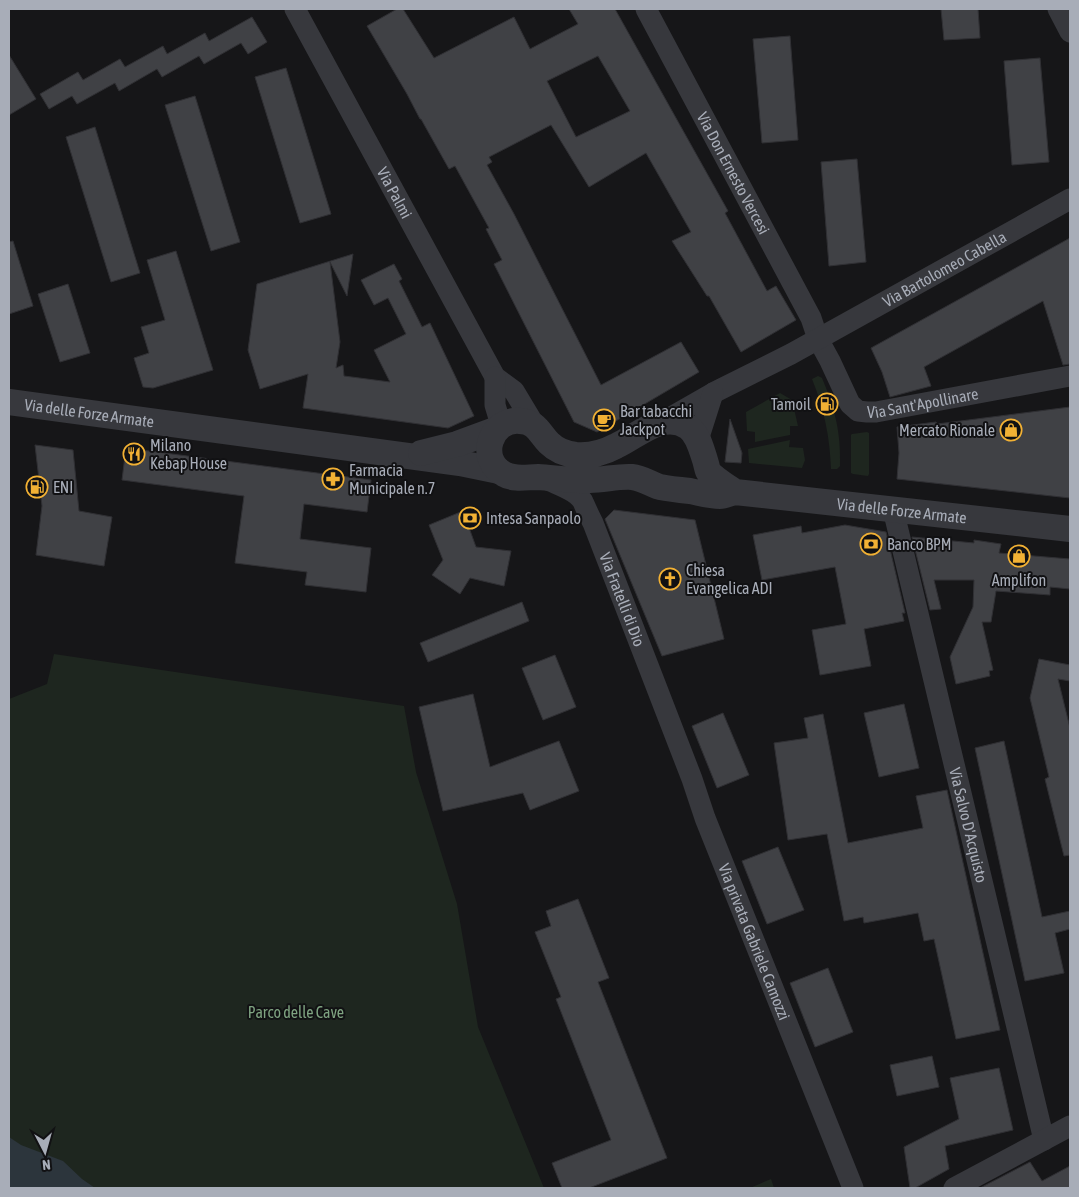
<svg xmlns="http://www.w3.org/2000/svg" width="1079" height="1197" viewBox="0 0 1079 1197" font-family="'Asap Condensed',sans-serif">
<style>
.green{fill:#1e261f}
.water{fill:#2c353c}
.building{fill:#404145;stroke:#303034;fill-rule:evenodd}
.lines{fill:none;stroke-linecap:round;stroke-linejoin:round}
.minor{stroke:#37383d;stroke-width:21}
.tertiary{stroke:#37383d;stroke-width:26}
.labels{text-anchor:middle;dominant-baseline:central;stroke-width:4;stroke-linejoin:round;paint-order:stroke}
.street-label{font-size:16px;fill:#a8adb8;stroke:#111113}
.poi-label{font-size:16px;fill:#a8adb8;stroke:#111113;text-anchor:start}
.park-label{font-size:16px;fill:#7fa381;stroke:#111113}
</style>
<rect width="100%" height="100%" fill="#161618"/>
<g class="green">
<path d="M818,376L822,378C835,409 841,432 840,466L837,469H831C830,438 824,408 812,379Z"/>
<path d="M780,393L792,400L798,426H790V435L755,442V432L747,431L746,412Z"/>
<path d="M867,432L869,433V474L868,476L853,474L851,473V435L852,434Z"/>
<path d="M790,440L789,447L803,448L805,460L802,468L749,463L748,449Z"/>
<path d="M54,654L404,706L416,772L457,904L478,1027L544,1188H9V699L47,684Z"/>
<path d="M771,1179L774,1188H750Z"/>
</g>
<path class="water" d="M9,1137L21,1145L63,1161L82,1179L95,1188H9Z"/>
<g class="building">
<path d="M397,9H403L434,58L514,17L530,49L578,24L569,9H615L728,211L725,213L767,291L776,286L796,320L741,352L709,296H707L672,241L691,232L646,153L589,187L551,125L489,157L492,162L487,165L514,214L601,385L681,342L699,372L597,432L574,422L494,264L502,260L486,229L489,228L455,166L449,169L421,119H420L407,94L367,26ZM598,56L630,111L576,137L547,81Z"/>
<path d="M941,9H978L980,38L944,40Z"/>
<path d="M252,17L267,42L248,54L241,43L204,64L199,56L162,77L157,69L119,91L115,83L77,104L72,96L49,109L40,94L78,72L83,80L120,59L125,67L163,46L167,54L205,33L209,41Z"/>
<path d="M790,36L798,140L762,143L753,39Z"/>
<path d="M9,55L36,99L9,115Z"/>
<path d="M1040,58L1049,162L1012,165L1004,61Z"/>
<path d="M286,68L331,214L300,223L255,77Z"/>
<path d="M195,96L240,242L211,251L165,105Z"/>
<path d="M95,127L140,273L111,282L66,137Z"/>
<path d="M857,159L866,262L829,266L821,162Z"/>
<path d="M1070,238V364L1063,365L1043,301L924,367L931,386L890,397L882,372L871,348Z"/>
<path d="M13,241L33,306L9,314V242Z"/>
<path d="M176,251L213,370L153,388L143,387L134,358L149,353L141,327L165,320L147,260Z"/>
<path d="M353,254L347,296L330,262L340,342L336,368L343,365L344,376L390,382L374,350L406,334L388,298L374,305L361,280L394,264L402,279L399,281L422,327L430,323L474,416L448,428L303,408L308,374L260,389L248,350L257,284Z"/>
<path d="M68,284L90,353L60,362L38,294Z"/>
<path d="M1070,407V498L897,479L899,453L897,427L936,422L937,424Z"/>
<path d="M730,419L742,453L741,463L725,462Z"/>
<path d="M35,445L73,450L79,511L112,517L104,566L36,555L42,506Z"/>
<path d="M126,448L371,480L367,512L304,504L300,539L371,548L366,592L305,585L307,572L235,563L244,496L122,480Z"/>
<path d="M614,510L695,520L724,639L662,656L605,519Z"/>
<path d="M463,511L476,547L511,551L504,586L470,578L460,594L432,575L443,560L429,525Z"/>
<path d="M845,525L886,532L905,613H902L904,621L864,629L871,666L820,675L812,630L846,624L835,567L762,580L753,535L801,526L802,533Z"/>
<path d="M912,537L974,543V540L1001,544L999,553L1070,559V589L1050,587V595L996,591L991,622H982L993,670L989,671L990,676L956,684L950,657L973,607L974,580H934L941,609L930,610Z"/>
<path d="M522,602L529,621L428,662L420,643Z"/>
<path d="M555,655L576,707L543,720L522,668Z"/>
<path d="M1039,659L1070,665V681L1058,679L1070,728V855L1064,856L1045,779L1049,777L1030,698Z"/>
<path d="M473,694L490,767L559,741L579,791L530,810L523,793L443,811L419,707Z"/>
<path d="M904,704L919,768L879,777L864,713Z"/>
<path d="M723,713L749,775L717,788L692,726Z"/>
<path d="M823,714L848,843L923,828L916,796L947,790L1000,1030L956,1039L934,939L924,941L918,913L864,923L863,917L844,921L827,834L788,840L774,743L808,738L804,718Z"/>
<path d="M1004,741L1042,917L1070,911V929L1055,933L1064,973L1025,981L975,748Z"/>
<path d="M778,847L804,910L767,924L742,861Z"/>
<path d="M578,899L609,978L598,982L667,1158L589,1188H562L552,1163L611,1140L556,999L561,997L535,932L551,926L546,911Z"/>
<path d="M828,968L853,1032L815,1047L790,983Z"/>
<path d="M932,1056L939,1087L897,1096L890,1065Z"/>
<path d="M999,1068L1013,1130L945,1146L949,1169L915,1188H910L904,1147L959,1119L950,1078Z"/>
<path d="M1030,1162L1042,1181L1070,1166V1188H980Z"/>
</g>
<g class="lines">
<g class="minor">
<path id="s1" d="M295,9L495,377L514,391L535,426"/>
<path id="s2" d="M646,9L811,318L818,339L830,361L850,404L858,411L867,412H876L1070,376"/>
<path d="M1058,9L1070,32"/>
<path d="M495,377V405L501,425"/>
<path id="s3" d="M664,421L713,393L791,354L1070,199"/>
<path d="M698,440L713,393"/>
<path id="s4" d="M550,481C561,486 580,492 584,504C587,511 590,517 593,523L692,779L705,818L853,1188"/>
<path id="s5" d="M893,509L1044,1140"/>
<path d="M954,1188L1070,1126"/>
</g>
<g class="tertiary">
<path id="s6" d="M9,402L460,463L499,471"/>
<path d="M421,453L457,444L495,430"/>
<path id="s7" d="M735,492C728,487 713,478 708,471C707,468 706,463 705,460C701,448 698,434 688,427C663,410 638,436 616,446C603,453 590,456 576,455C566,454 556,450 549,443C539,433 537,422 520,421C490,418 477,460 504,474C514,480 527,477 538,477C555,478 573,481 590,480C604,480 618,476 632,477C642,478 651,484 660,487C670,489 680,490 690,491C700,493 711,496 720,496C725,496 730,493 735,492L1070,529"/>
</g>
</g>
<defs>
<g id="fuel-ring" transform="scale(1.125)"><circle r="9.5" fill="#111113" stroke="#f2b134" stroke-width="1.5"/><path d="M-5.5-6h7V0h2V4h1.3V-2.5L3-4.5l.8-.8L6-3V5H2.5V1h-1V6h-7ZM-4.2-4.7v3.2H.2V-4.7Z" fill="#f2b134"/></g>
<g id="cafe-ring" transform="scale(1.125)"><circle r="9.5" fill="#111113" stroke="#f2b134" stroke-width="1.5"/><path d="M-5.5-4.5H6V0H3Q3 3.5 0 3.5H-2.5Q-5.5 3.5-5.5 0ZM3-3.2v2h1.7v-2ZM-6 4.5H4V6H-6Z" fill="#f2b134"/></g>
<g id="shop-ring" transform="scale(1.125)"><circle r="9.5" fill="#111113" stroke="#f2b134" stroke-width="1.5"/><path d="M-5-2.5h2.3a2.7 3.5 0 0 1 5.4 0H5L5.5 6h-11ZM-1.5-2.5h3a1.5 2.3 0 0 0-3 0Z" fill="#f2b134"/></g>
<g id="restaurant-ring" transform="scale(1.125)"><circle r="9.5" fill="#111113" stroke="#f2b134" stroke-width="1.5"/><path d="M-5-6h1v4h1v-4h1v4h1v-4h1v5L-1.5 .5V6h-2V.5L-5-1ZM5-6V6H3V1.5H1.5Q1.5-4 5-6Z" fill="#f2b134"/></g>
<g id="pharmacy-ring" transform="scale(1.125)"><circle r="9.5" fill="#111113" stroke="#f2b134" stroke-width="1.5"/><path d="M-2-6h4v4h4v4h-4v4h-4v-4h-4v-4h4Z" fill="#f2b134"/></g>
<g id="bank-ring" transform="scale(1.125)"><circle r="9.5" fill="#111113" stroke="#f2b134" stroke-width="1.5"/><path d="M-6-4H6V4H-6ZM0-2.3a2.3 2.3 0 1 0 0 4.6a2.3 2.3 0 1 0 0-4.6Z" fill="#f2b134"/></g>
<g id="church-ring" transform="scale(1.125)"><circle r="9.5" fill="#111113" stroke="#f2b134" stroke-width="1.5"/><path d="M-1.2-6h2.4v3.5h3.3v2.4h-3.3V6h-2.4V-.1h-3.3v-2.4h3.3Z" fill="#f2b134"/></g>
</defs>
<g fill-rule="evenodd">
<use href="#fuel-ring" x="827" y="404"/>
<use href="#cafe-ring" x="604" y="420"/>
<use href="#shop-ring" x="1011" y="430"/>
<use href="#restaurant-ring" x="134" y="454"/>
<use href="#pharmacy-ring" x="333" y="479"/>
<use href="#fuel-ring" x="37" y="487"/>
<use href="#bank-ring" x="470" y="518"/>
<use href="#bank-ring" x="871" y="544"/>
<use href="#shop-ring" x="1019" y="556"/>
<use href="#church-ring" x="670" y="579"/>
</g>
<g class="labels">
<g class="street-label">
<text stroke="none"><textPath href="#s2" startOffset="186">Via Don Ernesto Vercesi</textPath></text>
<text stroke="none"><textPath href="#s1" startOffset="209">Via Palmi</textPath></text>
<text stroke="none"><textPath href="#s3" startOffset="319">Via Bartolomeo Cabella</textPath></text>
<text stroke="none"><textPath href="#s2" startOffset="521">Via Sant'Apollinare</textPath></text>
<text stroke="none"><textPath href="#s6" startOffset="81">Via delle Forze Armate</textPath></text>
<text stroke="none"><textPath href="#s7" startOffset="752">Via delle Forze Armate</textPath></text>
<text stroke="none"><textPath href="#s4" startOffset="145">Via Fratelli di Dio</textPath></text>
<text stroke="none"><textPath href="#s5" startOffset="325">Via Salvo D'Acquisto</textPath></text>
<text stroke="none"><textPath href="#s4" startOffset="512">Via privata Gabriele Camozzi</textPath></text>
</g>
<g class="poi-label">
<text x="811" y="404" text-anchor="end">Tamoil</text>
<text x="620" y="411">Bar tabacchi<tspan x="620" dy="18">Jackpot</tspan></text>
<text x="995" y="430" text-anchor="end">Mercato Rionale</text>
<text x="150" y="445">Milano<tspan x="150" dy="18">Kebap House</tspan></text>
<text x="349" y="470">Farmacia<tspan x="349" dy="18">Municipale n.7</tspan></text>
<text x="53" y="487">ENI</text>
<text x="486" y="518">Intesa Sanpaolo</text>
<text x="887" y="544">Banco BPM</text>
<text x="686" y="570">Chiesa<tspan x="686" dy="18">Evangelica ADI</tspan></text>
<text x="1019" y="580" text-anchor="middle">Amplifon</text>
</g>
<g class="park-label">
<text x="296" y="1012">Parco delle Cave</text>
</g>
</g>
<rect width="1079" height="1197" fill="none" stroke="#a8adb8" stroke-width="20"/>
<g transform="translate(45 1152) rotate(174)" stroke="#111113" stroke-width="4" paint-order="stroke">
<path d="M0-4L9 19L0 12L-9 19Z" fill="#a8adb8"/>
<text y="-8" font-size="14" font-weight="bold" text-anchor="middle" fill="#a8adb8">N</text>
</g>
</svg>
